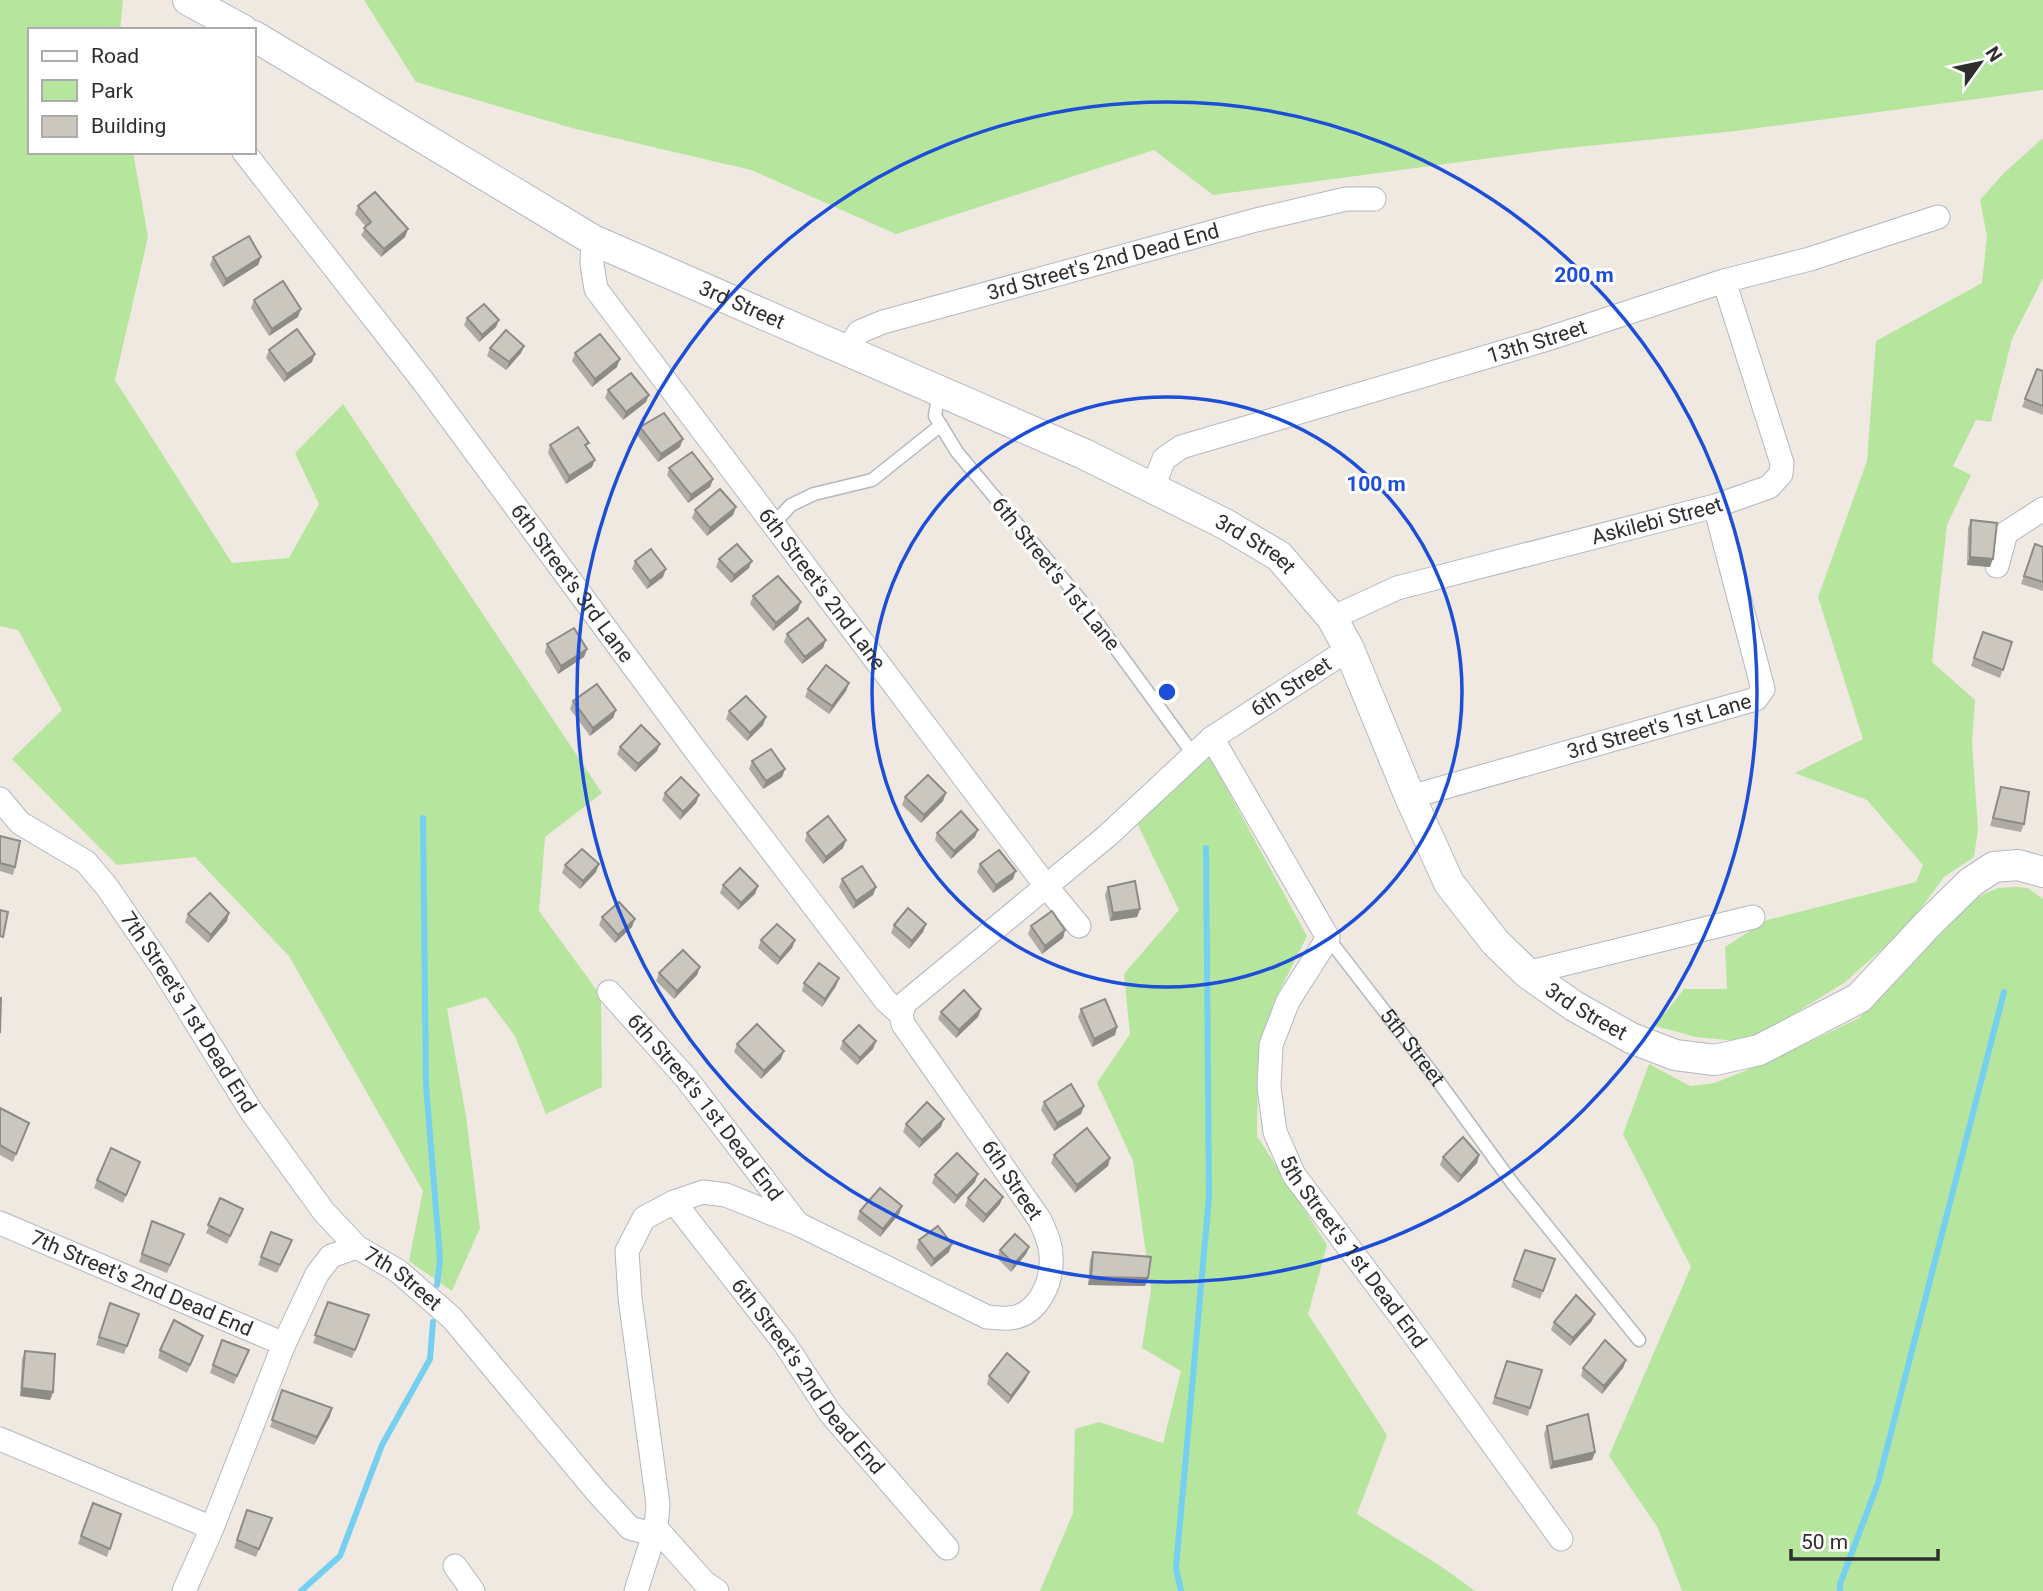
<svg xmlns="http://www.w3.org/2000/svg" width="2043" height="1591" viewBox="0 0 2043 1591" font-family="Roboto,sans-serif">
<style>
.green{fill:#b6e59e}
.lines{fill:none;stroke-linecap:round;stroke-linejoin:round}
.stream{stroke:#75cff0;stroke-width:6}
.service-casing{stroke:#b4b7c1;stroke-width:15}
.minor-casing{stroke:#b4b7c1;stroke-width:25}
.tertiary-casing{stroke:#b4b7c1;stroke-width:32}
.service{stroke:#fff;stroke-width:12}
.minor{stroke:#fff;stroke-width:23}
.tertiary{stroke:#fff;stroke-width:30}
.wall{fill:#afaba4}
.shaded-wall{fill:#8e8b86}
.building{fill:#cbc7bf;stroke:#8e8b86;stroke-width:2}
.ring{fill:none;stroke:#1d4ed8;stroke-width:3.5}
.labels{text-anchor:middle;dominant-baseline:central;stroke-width:6;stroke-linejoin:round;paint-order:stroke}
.street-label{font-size:21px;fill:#2e2e2e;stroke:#fff}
.centre{fill:#1d4ed8;stroke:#fff;stroke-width:3.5}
.ring-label{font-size:21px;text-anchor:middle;font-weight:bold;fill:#1d4ed8;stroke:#fff;stroke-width:6;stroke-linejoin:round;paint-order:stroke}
</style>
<rect width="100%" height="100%" fill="#efe9e1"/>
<g class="green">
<path d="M0,0H123L120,30H30V152H133L148,237L115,380L232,563L289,558L319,504L295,453L343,404L602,793L545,837L539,911L601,996L602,1087L546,1114L515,1036L486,997L447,1009L466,1116L480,1228L452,1291L409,1261L423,1191L289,956L195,857L117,865L12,759L62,710L18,630L0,626Z"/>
<path d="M364,0H2043V90L1736,131L1558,149L1213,195L1154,150L896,234L751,170L572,128L416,82Z"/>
<path d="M2043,138V278L2012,339L1991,422L1976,420L1953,466L1971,475L1947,525L1932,662L1975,700L1972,742L1978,829L1974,857L1944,877L1907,927L1844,983L1748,1042L1696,1037L1655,1026L1684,989H1727L1725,947L1767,920L1916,882L1923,865L1867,800L1795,773L1863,739L1818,597L1867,461L1876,341L1982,283L1987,236L1980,200L2004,173Z"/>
<path d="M1209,756L1307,936L1273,1004L1258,1056L1257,1136L1327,1245L1308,1314L1387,1435L1357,1514L1439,1565L1475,1591H1040L1073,1513L1075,1429L1099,1422L1163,1443L1181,1371L1142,1348L1151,1289L1133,1161L1097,1083L1130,1034L1124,974L1179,910L1134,817Z"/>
<path d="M2015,887L2028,888L2043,899V1591H1682L1658,1528L1609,1456L1691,1267L1623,1134L1649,1064L1690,1086L1715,1083L1781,1056L1859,1018L1899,979L1971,900L1998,888Z"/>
</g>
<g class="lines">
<g class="stream">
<path d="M423,818L426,1085L440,1259L437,1285"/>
<path d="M301,1591L340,1556L382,1445L430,1359L433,1322"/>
<path d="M1181,1591L1176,1568L1209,1196L1206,848"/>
<path d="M1840,1591V1584L1878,1483L2004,992"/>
</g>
<g class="service-casing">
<g id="service">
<path d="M939,390L935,416L957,452L1079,598L1193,754"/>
<path d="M773,524L791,505L814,494L872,480L941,425"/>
<path id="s1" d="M1328,938L1433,1074L1513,1184L1639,1340"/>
</g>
</g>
<g class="minor-casing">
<g id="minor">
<path id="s2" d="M244,152L423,381L696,751L886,1001L901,1014"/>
<path id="s3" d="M593,240L592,264L596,289L1046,886L1079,926"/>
<path id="s4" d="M846,352L859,332L883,322L1256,220L1346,199H1374"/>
<path id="s5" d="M1153,487L1164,459L1181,447L1544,340L1724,281L1810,259L1938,217"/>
<path d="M1997,566L2006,533L2043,509"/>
<path id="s6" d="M1332,618L1397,588L1715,506L1769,487L1781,474L1782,463L1724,281"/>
<path id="s7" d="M1212,738L1328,938L1288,1001L1271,1045L1269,1087L1275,1132L1294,1175L1405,1322L1561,1539"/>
<path id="s8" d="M1410,797L1756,699L1763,689L1715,506"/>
<path id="s9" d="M0,799L20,823L86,862L107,887L161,966L251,1111L324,1212L357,1247"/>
<path d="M1527,973L1753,917"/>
<path id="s10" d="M609,992L686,1078L797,1223"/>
<path id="s11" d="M674,1202L785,1344L830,1413L947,1548"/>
<path id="s12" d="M0,1223L284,1344"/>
<path d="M0,1439L212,1528"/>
<path d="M656,1528L704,1582L717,1591"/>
<path d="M455,1566L473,1591"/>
<path id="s13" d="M184,1591L212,1528L284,1344L317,1274L331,1256L357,1247L398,1271L452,1318L597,1492L630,1528L644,1532L656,1528"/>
<path id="s14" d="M636,1591L656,1528L658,1504L630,1298L627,1251L644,1218L674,1202L703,1192L726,1195L798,1224L987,1317C994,1317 1002,1319 1009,1318C1038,1316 1053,1282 1051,1256C1051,1243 1045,1232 1040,1220L903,1024L901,1014L905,1003L1107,836L1212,738L1349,649"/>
</g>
</g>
<g class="tertiary-casing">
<g id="tertiary">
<path d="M188,0L243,30"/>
<path id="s15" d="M254,36L593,240L1084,454L1225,524L1279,556L1332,618L1349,649L1410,797L1449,883L1495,942L1527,973L1574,1006L1631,1038L1675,1055L1715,1060L1759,1050L1859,998L1928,924L1971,882L1994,867L2018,865L2043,872"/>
</g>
</g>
<use href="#service" class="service"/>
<use href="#minor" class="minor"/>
<use href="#tertiary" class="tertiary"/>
</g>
<g class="wall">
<path d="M358,206L408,229L405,237L381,257L361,235L366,227L355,214Z"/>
<path d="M213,257H261L258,265L223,287L210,265Z"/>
<path d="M254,300L298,317L269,336L251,308Z"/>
<path d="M467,318L496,327L479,342L464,325Z"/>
<path d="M524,346L521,353L506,370L487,356L490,348Z"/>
<path d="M269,350L312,362L284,382L266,358Z"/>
<path d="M575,353L617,367L592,387L572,361Z"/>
<path d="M2037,369L2043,371V415L2022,407Z"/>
<path d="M608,390L646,402L623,420L605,398Z"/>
<path d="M640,427L680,447L658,462L637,435Z"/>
<path d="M550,445L587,448L592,467L566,484L548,453Z"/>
<path d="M669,468L713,479L710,487L688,503L667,475Z"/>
<path d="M736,507L733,515L707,536L692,518L695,510Z"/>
<path d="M1971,520L1990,567L1967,565L1968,528Z"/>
<path d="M2035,544L2043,547V591L2021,584Z"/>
<path d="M719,559L749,568L731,583L716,567Z"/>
<path d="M635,561L663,577L647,589L632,569Z"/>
<path d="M753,596L798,610L773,631L750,604Z"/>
<path d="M1983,632L2012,642L2000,678L1971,666Z"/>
<path d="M787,634L823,648L802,664L784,642Z"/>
<path d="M547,644L587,649L584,657L558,674L545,652Z"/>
<path d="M849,683L846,691L829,714L805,697L808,689Z"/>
<path d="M573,701L616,710L613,718L590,736L570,709Z"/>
<path d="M729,711L766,717L763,725L747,741L726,719Z"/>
<path d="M620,747L657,751L635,772L617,754Z"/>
<path d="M752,761L785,769L782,777L763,789L749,769Z"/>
<path d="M2001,787L2024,824L2021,832L1990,826Z"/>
<path d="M665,793L699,795L696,803L680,820L662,800Z"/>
<path d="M905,797L943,801L921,823L902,805Z"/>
<path d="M807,833L846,840L843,848L823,864L805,841Z"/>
<path d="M937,833L975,837L951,859L935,840Z"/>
<path d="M0,836L15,867L13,875L0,871Z"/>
<path d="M980,864L1013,879L993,893L977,872Z"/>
<path d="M565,865L596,872L580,889L562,873Z"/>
<path d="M842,879L876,887L873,895L853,909L839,887Z"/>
<path d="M723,885L758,886L755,894L738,910L720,893Z"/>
<path d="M1108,887L1140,909L1137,917L1110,921L1105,895Z"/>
<path d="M188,914L227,921L208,943L185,922Z"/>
<path d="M602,917L632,927L615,943L599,925Z"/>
<path d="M926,924L923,932L909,949L891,933L894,925Z"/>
<path d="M1031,926L1065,930L1063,938L1042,954L1028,934Z"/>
<path d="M761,940H795L792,948L777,965L758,948Z"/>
<path d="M700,967L697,975L674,999L656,981L659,973Z"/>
<path d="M804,983L836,986L822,1007L802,991Z"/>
<path d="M981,1009L978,1017L956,1038L938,1019L941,1012Z"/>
<path d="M1081,1009L1117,1027L1115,1035L1092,1047L1078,1017Z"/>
<path d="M843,1041H876L873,1049L857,1065L840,1049Z"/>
<path d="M737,1044L781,1059L761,1079L734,1052Z"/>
<path d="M1044,1102L1084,1106L1081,1114L1054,1131L1041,1110Z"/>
<path d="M0,1108L29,1123L13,1162L0,1155Z"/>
<path d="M906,1124L941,1127L919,1148L903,1132Z"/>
<path d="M1054,1155L1108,1166L1075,1193L1051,1163Z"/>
<path d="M1479,1155L1477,1163L1458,1183L1440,1165L1443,1157Z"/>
<path d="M140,1162L123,1203L94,1188L97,1180Z"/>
<path d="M935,1175L975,1182L954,1204L932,1183Z"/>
<path d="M220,1198L243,1209L227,1244L206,1233Z"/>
<path d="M968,1198L1000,1204L983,1223L965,1206Z"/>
<path d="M902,1206L899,1214L880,1237L857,1219L860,1211Z"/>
<path d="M152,1221L181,1242L167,1273L139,1262Z"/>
<path d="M271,1232L289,1248L277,1273L258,1265Z"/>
<path d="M919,1240L949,1252L931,1267L916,1248Z"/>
<path d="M1029,1247L1026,1254L1011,1272L997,1258L1000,1250Z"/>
<path d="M1525,1250L1555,1259L1540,1299L1511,1287Z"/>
<path d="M1093,1252L1148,1278L1145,1286L1088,1285L1090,1260Z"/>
<path d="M328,1302L369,1315L352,1358L313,1343Z"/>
<path d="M110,1303L139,1314L124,1354L96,1345Z"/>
<path d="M1592,1321L1570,1346L1551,1330L1554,1322Z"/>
<path d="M222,1340L249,1350L234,1384L210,1373Z"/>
<path d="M200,1344L187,1373L158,1358L160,1350Z"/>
<path d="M25,1351L53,1392L50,1400L20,1396L22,1359Z"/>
<path d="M1626,1360L1623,1368L1602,1394L1581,1376L1583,1368Z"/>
<path d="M1507,1361L1530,1408L1528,1416L1492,1404Z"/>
<path d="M989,1376L1026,1379L1008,1404L987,1384Z"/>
<path d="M282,1390L332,1408L330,1416L314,1445L270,1427Z"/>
<path d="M1547,1426L1595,1452L1592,1460L1550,1469L1544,1434Z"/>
<path d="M93,1503L121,1514L107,1557L78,1544Z"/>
<path d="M247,1510L272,1518L256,1557L234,1548Z"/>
</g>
<g class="shaded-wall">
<path d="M408,229L405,237L381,257L384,249Z"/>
<path d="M261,257L258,265L223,287L226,279Z"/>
<path d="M301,309L298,317L269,336L272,329Z"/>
<path d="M499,320L496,327L479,342L482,335Z"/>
<path d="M524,346L521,353L506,370L509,362Z"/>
<path d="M315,354L312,362L284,382L287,374Z"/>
<path d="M620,359L617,367L592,387L595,379Z"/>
<path d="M649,395L646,402L623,420L626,412Z"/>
<path d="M683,439L680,447L658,462L661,454Z"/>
<path d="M595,460L592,467L566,484L569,476Z"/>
<path d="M713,479L710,487L688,503L691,495Z"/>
<path d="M736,507L733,515L707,536L710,528Z"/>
<path d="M1970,557L1993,559L1990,567L1967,565Z"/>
<path d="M752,561L749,568L731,583L734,575Z"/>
<path d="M666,569L663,577L647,589L650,581Z"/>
<path d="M801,602L798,610L773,631L776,623Z"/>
<path d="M826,640L823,648L802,664L805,657Z"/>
<path d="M587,649L584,657L558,674L561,666Z"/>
<path d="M849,683L846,691L829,714L832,706Z"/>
<path d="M616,710L613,718L590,736L593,728Z"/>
<path d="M766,717L763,725L747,741L750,733Z"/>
<path d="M660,744L657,751L635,772L638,764Z"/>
<path d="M785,769L782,777L763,789L766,781Z"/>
<path d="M946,793L943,801L921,823L924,815Z"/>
<path d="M699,795L696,803L680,820L683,812Z"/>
<path d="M978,830L975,837L951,859L954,851Z"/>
<path d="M846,840L843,848L823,864L826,857Z"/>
<path d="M599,864L596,872L580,889L583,881Z"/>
<path d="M1016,871L1013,879L993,893L996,885Z"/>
<path d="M758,886L755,894L738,910L741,903Z"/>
<path d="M876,887L873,895L853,909L856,901Z"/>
<path d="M1140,909L1137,917L1110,921L1113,913Z"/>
<path d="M229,913L227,921L208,943L211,935Z"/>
<path d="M635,919L632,927L615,943L618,935Z"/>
<path d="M926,924L923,932L909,949L912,941Z"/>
<path d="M1065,930L1063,938L1042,954L1045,946Z"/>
<path d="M795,940L792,948L777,965L780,958Z"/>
<path d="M700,967L697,975L674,999L677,991Z"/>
<path d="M839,978L836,986L822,1007L825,999Z"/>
<path d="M981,1009L978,1017L956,1038L959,1030Z"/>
<path d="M1117,1027L1115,1035L1092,1047L1094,1039Z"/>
<path d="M876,1041L873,1049L857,1065L860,1058Z"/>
<path d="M784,1051L781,1059L761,1079L764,1071Z"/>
<path d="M1084,1106L1081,1114L1054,1131L1057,1123Z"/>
<path d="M944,1119L941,1127L919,1148L922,1140Z"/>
<path d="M1479,1155L1477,1163L1458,1183L1461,1176Z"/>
<path d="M1110,1158L1108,1166L1075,1193L1077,1185Z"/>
<path d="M978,1174L975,1182L954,1204L957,1196Z"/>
<path d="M1003,1197L1000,1204L983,1223L986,1215Z"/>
<path d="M902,1206L899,1214L880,1237L883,1229Z"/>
<path d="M952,1244L949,1252L931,1267L934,1259Z"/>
<path d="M1029,1247L1026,1254L1011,1272L1014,1264Z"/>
<path d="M1091,1277L1148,1278L1145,1286L1088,1285Z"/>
<path d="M1595,1314L1592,1321L1570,1346L1573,1338Z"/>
<path d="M1626,1360L1623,1368L1602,1394L1604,1386Z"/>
<path d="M1029,1372L1026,1379L1008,1404L1011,1396Z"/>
<path d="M22,1388L53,1392L50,1400L20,1396Z"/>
<path d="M332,1408L330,1416L314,1445L317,1437Z"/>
<path d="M1595,1452L1592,1460L1550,1469L1553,1462Z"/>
</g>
<g class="building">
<path d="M375,192L408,229L384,249L364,228L371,222L358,206Z"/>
<path d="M249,236L261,257L226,279L213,257Z"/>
<path d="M283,281L301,309L272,329L254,300Z"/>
<path d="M484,304L499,320L482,335L467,318Z"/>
<path d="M297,329L315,354L287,374L269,350Z"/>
<path d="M506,330L524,346L509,362L490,348Z"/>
<path d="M600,334L620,359L595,379L575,353Z"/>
<path d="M2037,369L2043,371V406L2025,399Z"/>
<path d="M631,373L649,395L626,412L608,390Z"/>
<path d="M664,413L683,439L661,454L640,427Z"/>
<path d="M578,427L589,443L585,445L595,460L569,476L550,445Z"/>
<path d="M692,452L713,479L691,495L669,468Z"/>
<path d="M720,489L736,507L710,528L695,510Z"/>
<path d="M1971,520L1997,523L1993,559L1970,557Z"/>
<path d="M737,544L752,561L734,575L719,559Z"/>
<path d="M2035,544L2043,547V582L2024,576Z"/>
<path d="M651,549L666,569L650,581L635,561Z"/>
<path d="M778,576L801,602L776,623L753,596Z"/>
<path d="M808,618L826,640L805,657L787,634Z"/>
<path d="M574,628L587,649L561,666L547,644Z"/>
<path d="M1983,632L2012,642L2003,670L1974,658Z"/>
<path d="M826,665L849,683L832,706L808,689Z"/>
<path d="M597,684L616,710L593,728L573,701Z"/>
<path d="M746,696L766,717L750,733L729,711Z"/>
<path d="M641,725L660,744L638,764L620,747Z"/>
<path d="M771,749L785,769L766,781L752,761Z"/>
<path d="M928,775L946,793L924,815L905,797Z"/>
<path d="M681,777L699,795L683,812L665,793Z"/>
<path d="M2001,787L2029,792L2024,824L1993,818Z"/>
<path d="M961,811L978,830L954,851L937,833Z"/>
<path d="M828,816L846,840L826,857L807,833Z"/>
<path d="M0,836L20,841L15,867L0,863Z"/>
<path d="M582,849L599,864L583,881L565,865Z"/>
<path d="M999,850L1016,871L996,885L980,864Z"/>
<path d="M862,866L876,887L856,901L842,879Z"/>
<path d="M740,868L758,886L741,903L723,885Z"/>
<path d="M1135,881L1140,909L1113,913L1108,887Z"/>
<path d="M210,893L229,913L211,935L188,914Z"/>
<path d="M619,902L635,919L618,935L602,917Z"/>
<path d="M908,908L926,924L912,941L894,925Z"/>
<path d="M0,910L8,912L3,937L0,936Z"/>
<path d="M1052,911L1065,930L1045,946L1031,926Z"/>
<path d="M777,924L795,940L780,958L761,940Z"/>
<path d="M683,950L700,967L677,991L659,973Z"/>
<path d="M819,963L839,978L825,999L804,983Z"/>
<path d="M964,990L981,1009L959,1030L941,1012Z"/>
<path d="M0,998H1L0,1033Z"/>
<path d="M1105,999L1117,1027L1094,1039L1081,1009Z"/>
<path d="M757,1024L784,1051L764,1071L737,1044Z"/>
<path d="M859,1025L876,1041L860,1058L843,1041Z"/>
<path d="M1071,1084L1084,1106L1057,1123L1044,1102Z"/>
<path d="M927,1102L944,1119L922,1140L906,1124Z"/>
<path d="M0,1108L29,1123L16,1154L0,1145Z"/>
<path d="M1087,1128L1110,1158L1077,1185L1054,1155Z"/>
<path d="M1463,1137L1479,1155L1461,1176L1443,1157Z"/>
<path d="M111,1148L140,1162L126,1195L97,1180Z"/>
<path d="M957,1153L978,1174L957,1196L935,1175Z"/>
<path d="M985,1179L1003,1197L986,1215L968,1198Z"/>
<path d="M880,1188L902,1206L883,1229L860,1211Z"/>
<path d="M220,1198L243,1209L230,1236L208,1225Z"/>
<path d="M152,1221L184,1234L170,1265L142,1254Z"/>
<path d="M938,1226L952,1244L934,1259L919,1240Z"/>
<path d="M271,1232L292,1240L280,1265L261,1257Z"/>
<path d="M1015,1234L1029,1247L1014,1264L1000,1250Z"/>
<path d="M1525,1250L1555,1259L1543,1291L1514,1280Z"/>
<path d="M1093,1252L1151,1257L1148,1278L1091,1277Z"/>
<path d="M1576,1295L1595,1314L1573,1338L1554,1322Z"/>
<path d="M328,1302L369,1315L355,1350L315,1335Z"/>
<path d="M110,1303L139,1314L127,1346L99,1337Z"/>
<path d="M174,1320L203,1336L190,1365L160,1350Z"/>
<path d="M222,1340L249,1350L237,1376L213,1365Z"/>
<path d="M1605,1340L1626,1360L1604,1386L1583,1368Z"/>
<path d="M25,1351L55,1354L53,1392L22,1388Z"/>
<path d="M1007,1353L1029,1372L1011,1396L989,1376Z"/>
<path d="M1507,1361L1542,1370L1530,1408L1495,1397Z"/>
<path d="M282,1390L332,1408L317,1437L272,1420Z"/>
<path d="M1588,1414L1595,1452L1553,1462L1547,1426Z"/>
<path d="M93,1503L121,1514L110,1549L81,1536Z"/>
<path d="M247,1510L272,1518L259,1549L237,1540Z"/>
</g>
<g class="ring">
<circle cx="1167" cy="692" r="295"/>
<circle cx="1167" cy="692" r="590"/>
</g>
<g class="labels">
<g class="street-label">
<text stroke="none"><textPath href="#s4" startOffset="278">3rd Street's 2nd Dead End</textPath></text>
<text stroke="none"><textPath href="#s15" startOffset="558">3rd Street</textPath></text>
<text stroke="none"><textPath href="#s5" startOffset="422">13th Street</textPath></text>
<text stroke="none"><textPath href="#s6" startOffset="340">Askilebi Street</textPath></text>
<text stroke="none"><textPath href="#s15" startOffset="1125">3rd Street</textPath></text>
<text transform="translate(1056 574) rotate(51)">6th Street's 1st Lane</text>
<text stroke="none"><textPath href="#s2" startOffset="542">6th Street's 3rd Lane</textPath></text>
<text stroke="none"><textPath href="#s3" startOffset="425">6th Street's 2nd Lane</textPath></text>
<text stroke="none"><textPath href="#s14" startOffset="1662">6th Street</textPath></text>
<text stroke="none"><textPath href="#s8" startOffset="259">3rd Street's 1st Lane</textPath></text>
<text stroke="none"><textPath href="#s15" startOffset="1713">3rd Street</textPath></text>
<text stroke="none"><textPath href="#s9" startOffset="290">7th Street's 1st Dead End</textPath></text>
<text stroke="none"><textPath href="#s1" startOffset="138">5th Street</textPath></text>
<text stroke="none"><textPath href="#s10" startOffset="150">6th Street's 1st Dead End</textPath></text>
<text transform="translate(1012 1180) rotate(56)">6th Street</text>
<text stroke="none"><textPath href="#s7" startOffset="584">5th Street's 1st Dead End</textPath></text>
<text stroke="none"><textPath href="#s13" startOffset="450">7th Street</textPath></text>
<text stroke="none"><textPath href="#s12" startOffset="154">7th Street's 2nd Dead End</textPath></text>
<text stroke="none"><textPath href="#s11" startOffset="220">6th Street's 2nd Dead End</textPath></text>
</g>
</g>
<circle cx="1167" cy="692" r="10" class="centre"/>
<g class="ring-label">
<text x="1584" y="282">200 m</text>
<text x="1376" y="491">100 m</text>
</g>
<rect x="28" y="28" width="228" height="126" fill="#ffffff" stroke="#ababab" stroke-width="2"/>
<rect x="42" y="51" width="35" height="10" fill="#ffffff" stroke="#ababab" stroke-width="2"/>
<text x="91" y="63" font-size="21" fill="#2e2e2e">Road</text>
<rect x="42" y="80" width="35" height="21" fill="#b6e59e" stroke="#ababab" stroke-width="2"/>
<text x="91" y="98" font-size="21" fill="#2e2e2e">Park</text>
<rect x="42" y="116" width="35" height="21" fill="#cbc7bf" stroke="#ababab" stroke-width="2"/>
<text x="91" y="133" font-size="21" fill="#2e2e2e">Building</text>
<g transform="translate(1980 63) rotate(57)" stroke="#ffffff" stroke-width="5" paint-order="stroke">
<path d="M0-5L12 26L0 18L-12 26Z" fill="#2e2e2e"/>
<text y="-10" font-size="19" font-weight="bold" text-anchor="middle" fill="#2e2e2e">N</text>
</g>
<path d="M1791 1549v10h147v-10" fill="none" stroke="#2e2e2e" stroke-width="3.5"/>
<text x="1801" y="1549" font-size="21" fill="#2e2e2e" stroke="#ffffff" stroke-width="5" paint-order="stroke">50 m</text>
</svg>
